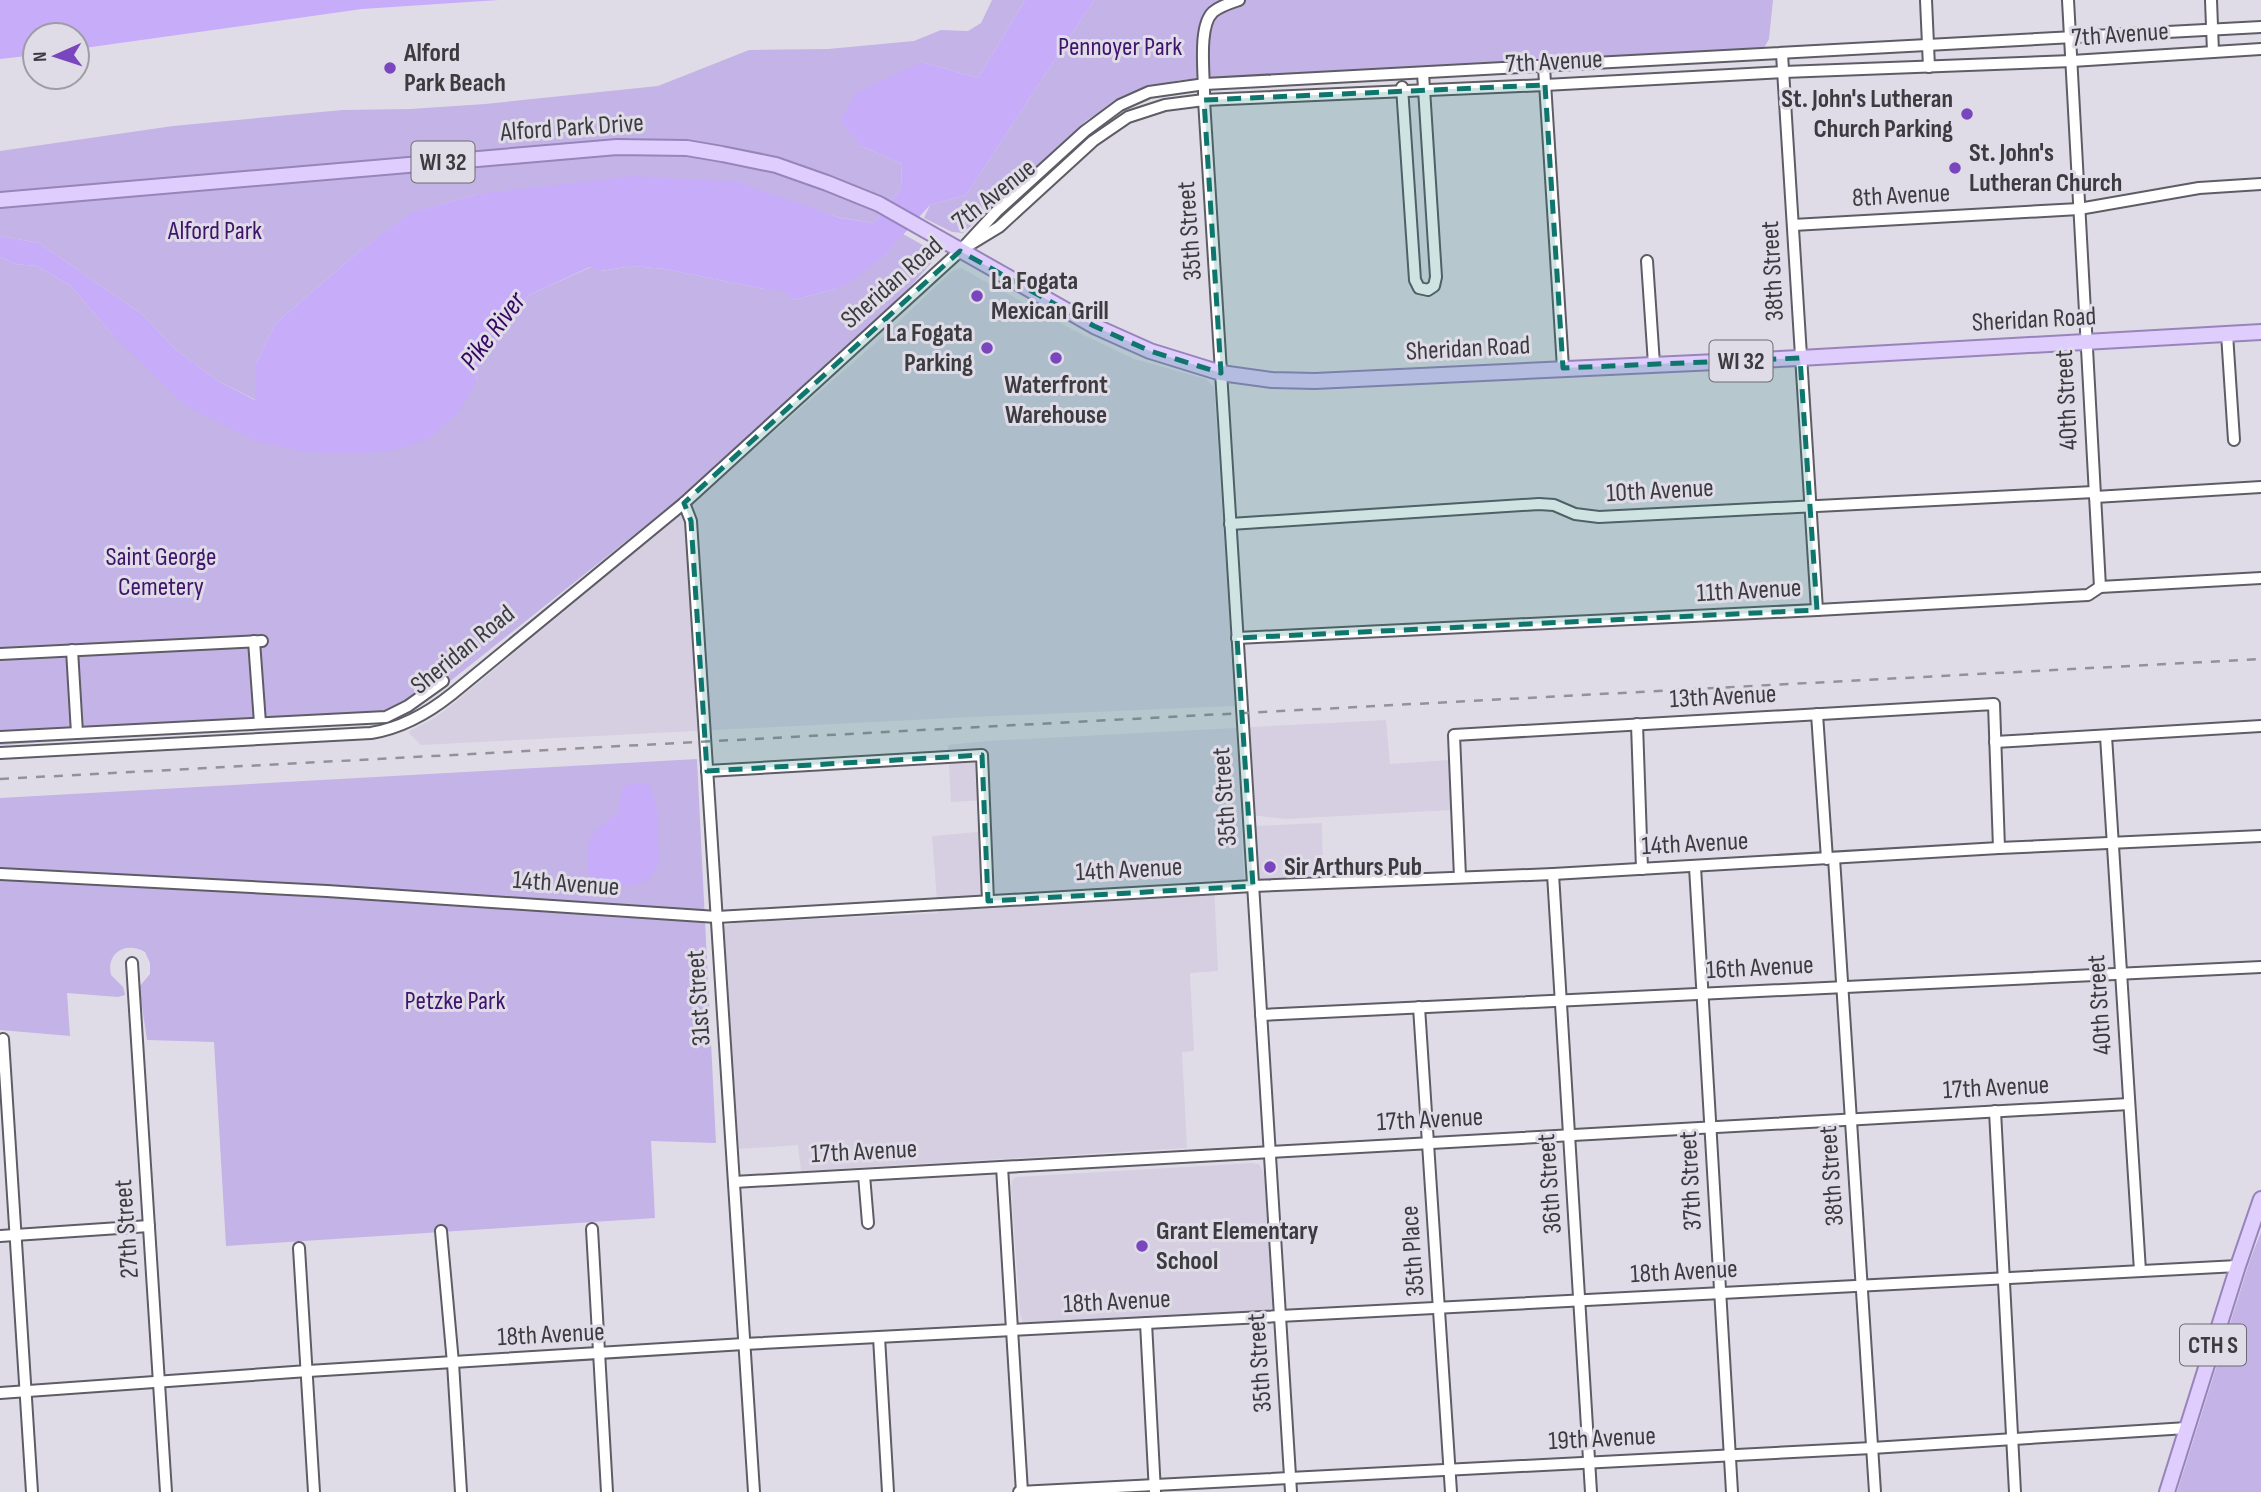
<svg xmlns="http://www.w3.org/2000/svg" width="2261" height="1492" viewBox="0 0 2261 1492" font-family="'Sofia Sans Condensed',sans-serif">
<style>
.built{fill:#d5cfe1}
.green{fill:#c4b3e7}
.water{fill:#c7acfa}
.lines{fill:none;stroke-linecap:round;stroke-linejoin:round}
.minor-casing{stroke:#5e5c65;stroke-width:14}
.major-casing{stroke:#9784ba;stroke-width:18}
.minor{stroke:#fff;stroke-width:10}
.major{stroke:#decdfd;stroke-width:14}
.rail{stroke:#949199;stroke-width:2.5;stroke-dasharray:9 9;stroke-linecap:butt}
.marked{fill:#0f766e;fill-opacity:0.2;stroke:#0f766e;stroke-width:5;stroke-dasharray:14 9;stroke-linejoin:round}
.poi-dot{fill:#7946bd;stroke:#e0dce7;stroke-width:2.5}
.labels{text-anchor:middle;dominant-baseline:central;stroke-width:6;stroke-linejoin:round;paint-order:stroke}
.shield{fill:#e0dce7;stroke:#6d6b72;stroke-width:2}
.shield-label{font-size:24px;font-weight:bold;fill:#3c3b40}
.street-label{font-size:26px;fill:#3c3b40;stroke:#e0dce7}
.park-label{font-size:26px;fill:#3e146c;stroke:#e0dce7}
.poi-label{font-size:26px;font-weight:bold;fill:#3c3b40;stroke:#e0dce7;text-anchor:start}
.water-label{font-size:28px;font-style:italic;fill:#360762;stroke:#e0dce7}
</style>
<rect width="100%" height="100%" fill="#e0dce7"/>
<g class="built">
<path d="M961,268L1075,331L1134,359L1206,379L1214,387L1235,706L972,717L421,745L408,732L431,720L448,708L584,595L777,429L888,332L952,271Z"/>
<path d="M1386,720L1390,764L1449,760L1451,810L1286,819L1241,814L1244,880L1214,885L1218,971L1190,973L1194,1051L1182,1052L1187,1148L801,1171L798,1145L739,1149L723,933L725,926L735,923L938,913L932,836L989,831L987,800L951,802L948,745L987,741Z"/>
<path d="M1322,823L1323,875L1259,880L1256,826Z"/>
<path d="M1252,1163L1259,1164L1264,1173L1273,1304L1271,1309L1265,1311L1023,1323L1020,1314L1011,1188L1012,1180L1016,1177Z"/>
</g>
<g class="green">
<path d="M992,0H1025L978,78L922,62L861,146L902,164L901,189L874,223L841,218L808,208L478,194L411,213L356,254L275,324L255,366L256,400L218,381L175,349L143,315L39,243L0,236V151L173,126L342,110L410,109L485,104L658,86L749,50L828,49L914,41L941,30L968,31L981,23Z"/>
<path d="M1094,0H1773L1769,39L1764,48L1180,80L1133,92L1087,120L963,233L952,232L924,218L930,205L966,195Z"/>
<path d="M903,234L930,249L933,261L896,303L679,499L404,718L0,745V257L15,264L37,266L71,286L112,334L256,441L476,382L479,357L495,341L506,322L529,295L591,267L601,271L632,266L665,269L764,289H782L794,300L835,289L884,256Z"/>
<path d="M697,759L716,1143L651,1141L655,1218L226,1246L214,1042L147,1040L139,987L150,974V963L145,952C125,941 106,953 111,975L123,987L125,995L118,997L67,993L70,1036L0,1030V798Z"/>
<path d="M2261,1232V1492H2177L2250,1260Z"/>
</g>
<g class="water">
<path d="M0,0H499L362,9L77,49V35H35V55L0,59Z"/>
<path d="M1025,0H1094L966,195L930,205L884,256L848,283L835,289L794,300L781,289H764L665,269L632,266L600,271L590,267L529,295L506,322L495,341L479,357L476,382L460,410L430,438L394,450L358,454L307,452L256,441L185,405L112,334L71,286L37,266L15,264L0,257V236L39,243L143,315L175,349L218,381L255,400V366L275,324L356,254L410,213L478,194L633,176L738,182L840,218L874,223L901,189L902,164L861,146L840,121L857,92L922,62L978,78Z"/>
<path d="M648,783C659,805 657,811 658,835C658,843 660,855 658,863C650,893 610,889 589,878C585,837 585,838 618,813L622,788L629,784Z"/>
</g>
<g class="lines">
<g class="minor-casing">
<g id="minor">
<path d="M1239,0C1230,3 1220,6 1213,12C1197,27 1205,77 1204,100L1291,1492"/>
<path d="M1926,0L1929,67"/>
<path d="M2068,0L2100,587"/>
<path d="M2211,0L2213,52"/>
<path d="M1782,54L1817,610"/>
<path d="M1544,67L1563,368"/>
<path d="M1402,87L1415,280L1419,288L1428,290L1434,286L1436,277L1423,73"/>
<path d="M1793,225L2079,209L2199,188L2261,184"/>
<path d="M971,244L999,227L1093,141L1128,117L1165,105L1204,100L1545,85L1784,72L2072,61L2261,49"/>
<path d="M1647,261L1654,364"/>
<path d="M2227,334L2234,440"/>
<path d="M2095,497L2261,487"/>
<path d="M684,503L691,521L754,1492"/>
<path d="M1230,524L1539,504L1554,505L1575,514L1599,517L2094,492"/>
<path d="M1237,638L1817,610L2088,595L2100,587L2261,578"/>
<path d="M254,641L260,723"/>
<path d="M72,650L77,733"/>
<path d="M0,654L262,641"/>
<path d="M1817,714L1827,859"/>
<path d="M1637,724L1642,869"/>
<path d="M2106,736L2140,1271"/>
<path d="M0,737L386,717L408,706L443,681"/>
<path d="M1995,742L2261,726"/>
<path d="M0,753L371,733C402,728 427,714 452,694L684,503L960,251L997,211L1085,131L1120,105L1149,92L1205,84L2261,27"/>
<path d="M707,771L982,755L988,901"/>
<path d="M1834,858L1875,1492"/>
<path d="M1695,867L1732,1492"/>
<path d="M0,874L327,891L717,917L1253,886L1553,874L1999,848L2261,836"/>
<path d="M1553,874L1591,1492"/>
<path d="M1460,877L1454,735L1994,704L1999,848"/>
<path d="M132,963L166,1492"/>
<path d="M1419,1007L1451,1492"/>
<path d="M1261,1015L2261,967"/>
<path d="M3,1039L32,1492"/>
<path d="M1995,1111L2015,1492"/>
<path d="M1002,1167L1022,1492"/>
<path d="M864,1175L868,1223"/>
<path d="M734,1182L2129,1104"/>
<path d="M592,1229L607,1492"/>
<path d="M441,1231L453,1363L461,1492"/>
<path d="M0,1236L149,1226"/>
<path d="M299,1248L314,1492"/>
<path d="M1146,1323L1155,1492"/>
<path d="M879,1337L888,1492"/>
<path d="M0,1393L308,1371L744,1344L2238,1266"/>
<path d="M1019,1492L1872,1448L2187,1428"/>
</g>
</g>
<g class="major-casing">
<g id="major">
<path d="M0,200L617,147L687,148L722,154L776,165L827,183L879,204L1094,326L1150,351L1221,373L1272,380L1315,381L1800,358L2261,332"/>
<path d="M2167,1492L2238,1266L2261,1199"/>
</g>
</g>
<use href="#minor" class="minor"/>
<use href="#major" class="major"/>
<path class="rail" d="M0,779L2261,659"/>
</g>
<path class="marked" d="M1545,85L1563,368L1800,358L1817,610L1237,638L1253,886L988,901L982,755L707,771L691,521L684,503L960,251L1094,326L1150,351L1221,373L1204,100Z"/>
<g class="poi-dot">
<circle cx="390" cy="68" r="7"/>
<circle cx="1967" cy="114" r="7"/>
<circle cx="1955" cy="168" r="7"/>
<circle cx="977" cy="296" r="7"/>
<circle cx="987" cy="348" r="7"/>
<circle cx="1056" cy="358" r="7"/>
<circle cx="1270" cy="867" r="7"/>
<circle cx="1142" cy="1246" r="7"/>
</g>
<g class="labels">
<g class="shield">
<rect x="411.5" y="141.5" width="63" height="41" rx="5"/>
<rect x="1709.5" y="340.5" width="63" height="41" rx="5"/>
<rect x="2180" y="1324.5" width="66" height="41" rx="5"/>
</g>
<g class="shield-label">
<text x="443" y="162">WI 32</text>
<text x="1741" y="361">WI 32</text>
<text x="2213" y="1345">CTH S</text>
</g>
<g class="street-label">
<text transform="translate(2120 35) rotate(-4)">7th Avenue</text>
<text transform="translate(1554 62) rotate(-3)">7th Avenue</text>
<text transform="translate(572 128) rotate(-4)">Alford Park Drive</text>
<text transform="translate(994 195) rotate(-38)">7th Avenue</text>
<text transform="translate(1901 196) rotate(-3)">8th Avenue</text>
<text transform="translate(1190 231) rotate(-94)">35th Street</text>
<text transform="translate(1773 271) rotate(-93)">38th Street</text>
<text transform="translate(892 283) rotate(-41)">Sheridan Road</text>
<text transform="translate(2034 320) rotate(-3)">Sheridan Road</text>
<text transform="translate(1468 349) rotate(-3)">Sheridan Road</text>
<text transform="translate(2067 400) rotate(-93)">40th Street</text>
<text transform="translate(1660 491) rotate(-3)">10th Avenue</text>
<text transform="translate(1749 591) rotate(-3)">11th Avenue</text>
<text transform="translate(463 650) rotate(-39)">Sheridan Road</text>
<text transform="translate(1723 697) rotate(-3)">13th Avenue</text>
<text transform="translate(1225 797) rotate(-94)">35th Street</text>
<text transform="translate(1695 844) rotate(-3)">14th Avenue</text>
<text transform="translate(1129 870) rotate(-3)">14th Avenue</text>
<text transform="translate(566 884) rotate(4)">14th Avenue</text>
<text transform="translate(1760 968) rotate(-3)">16th Avenue</text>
<text transform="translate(699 998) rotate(-94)">31st Street</text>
<text transform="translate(2100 1005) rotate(-94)">40th Street</text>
<text transform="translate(1996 1088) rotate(-3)">17th Avenue</text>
<text transform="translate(1430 1120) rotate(-3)">17th Avenue</text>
<text transform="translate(864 1152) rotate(-3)">17th Avenue</text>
<text transform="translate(1832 1176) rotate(-94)">38th Street</text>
<text transform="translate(1691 1181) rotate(-93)">37th Street</text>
<text transform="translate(1550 1184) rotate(-94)">36th Street</text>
<text transform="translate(127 1229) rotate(-94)">27th Street</text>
<text transform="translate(1413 1251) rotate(-94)">35th Place</text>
<text transform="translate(1684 1272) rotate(-3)">18th Avenue</text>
<text transform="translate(1117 1302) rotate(-3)">18th Avenue</text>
<text transform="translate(551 1335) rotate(-3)">18th Avenue</text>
<text transform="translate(1260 1363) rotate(-94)">35th Street</text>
<text transform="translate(1602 1439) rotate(-3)">19th Avenue</text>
</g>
<g class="park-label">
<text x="1120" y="47">Pennoyer Park</text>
<text x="215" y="231">Alford Park</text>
<text x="161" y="557">Saint George<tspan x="161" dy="30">Cemetery</tspan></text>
<text x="455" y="1001">Petzke Park</text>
</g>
<g class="poi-label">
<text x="404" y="53">Alford<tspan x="404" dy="30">Park Beach</tspan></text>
<text x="1953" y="99" text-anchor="end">St. John's Lutheran<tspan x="1953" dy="30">Church Parking</tspan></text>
<text x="1969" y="153">St. John's<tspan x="1969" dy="30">Lutheran Church</tspan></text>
<text x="991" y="281">La Fogata<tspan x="991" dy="30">Mexican Grill</tspan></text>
<text x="973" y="333" text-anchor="end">La Fogata<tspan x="973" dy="30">Parking</tspan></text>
<text x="1056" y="385" text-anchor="middle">Waterfront<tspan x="1056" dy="30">Warehouse</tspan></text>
<text x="1284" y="867">Sir Arthurs Pub</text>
<text x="1156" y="1231">Grant Elementary<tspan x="1156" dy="30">School</tspan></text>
</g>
<g class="water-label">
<text transform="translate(493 331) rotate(-53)">Pike River</text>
</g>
</g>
<g transform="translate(56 56) rotate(267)"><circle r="33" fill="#e0dce7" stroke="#9e9ca4" stroke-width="2"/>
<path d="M0-5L12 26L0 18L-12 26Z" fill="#7946bd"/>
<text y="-10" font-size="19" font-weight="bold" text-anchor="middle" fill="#3c3b40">N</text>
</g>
</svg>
